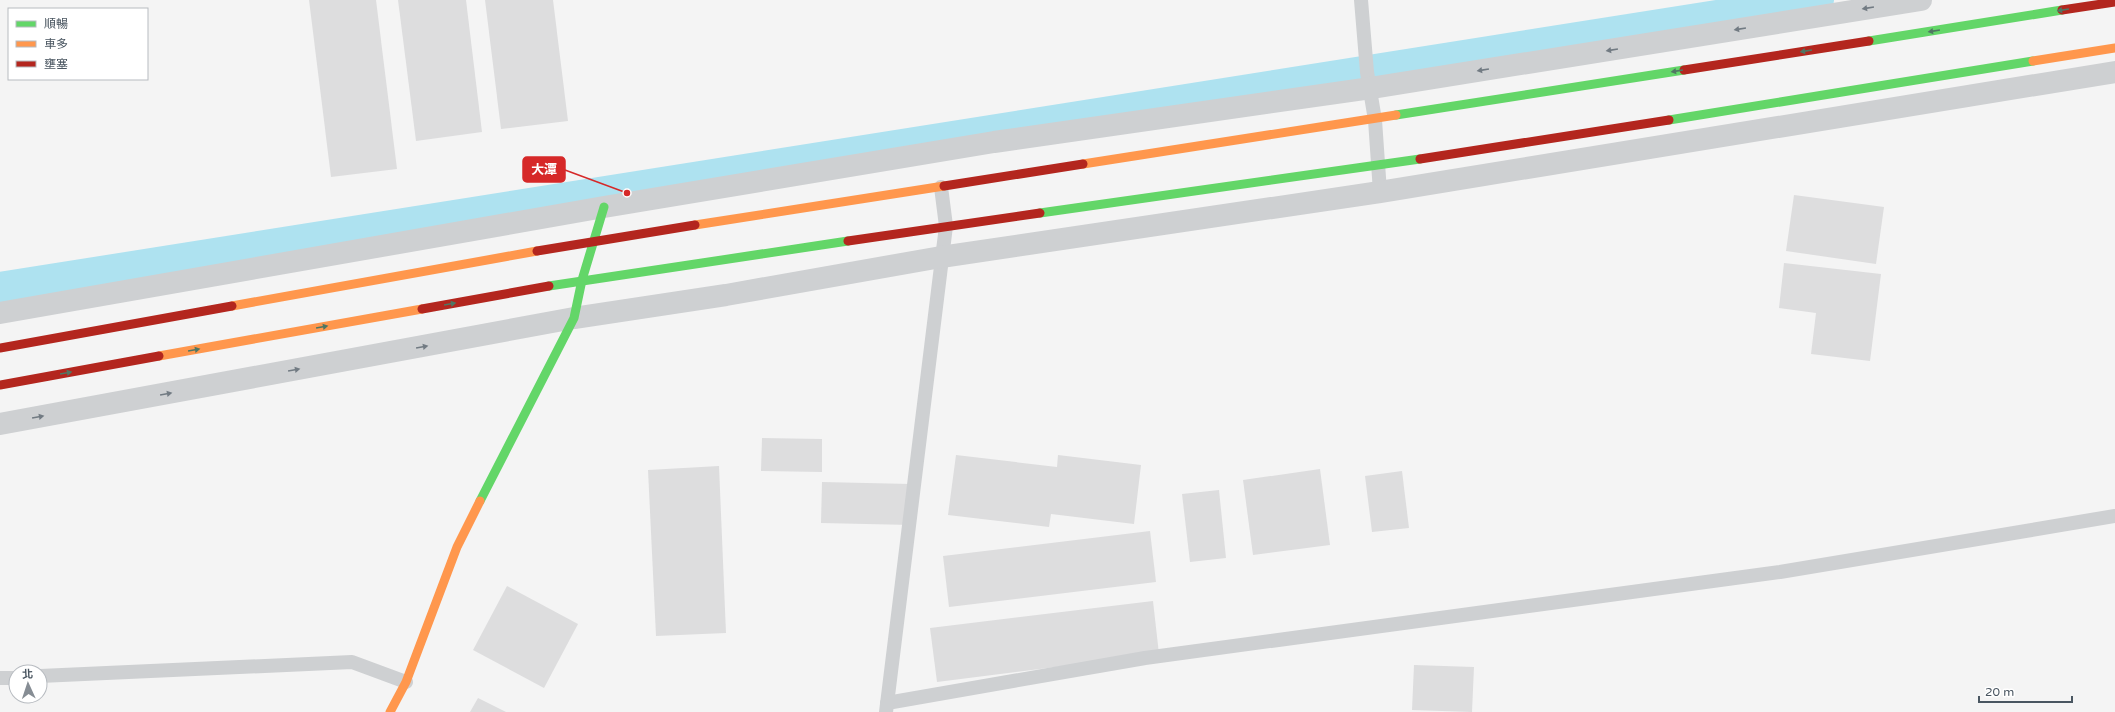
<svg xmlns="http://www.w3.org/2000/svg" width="2115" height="712" viewBox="0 0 2115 712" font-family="'Varela Round','Noto Sans TC',sans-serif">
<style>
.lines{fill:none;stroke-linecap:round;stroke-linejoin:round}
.canal{stroke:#aee2f0;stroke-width:32}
.building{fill:#ddddde}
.lane{stroke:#ced0d2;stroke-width:14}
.street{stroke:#ced0d2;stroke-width:22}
.fast{stroke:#63d668;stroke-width:9}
.slow{stroke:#ff974d;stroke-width:9}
.jam{stroke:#b3261e;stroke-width:9}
.oneway{fill:#727b83}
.oneway2{fill:#507663}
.leader{fill:none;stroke:#d62828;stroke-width:1.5}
.callout-dot{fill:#d62828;stroke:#fff;stroke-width:1.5}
.callout{fill:#d62828;stroke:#d62828;stroke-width:1.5}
.callout-label{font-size:13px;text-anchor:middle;font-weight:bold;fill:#fff}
</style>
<rect width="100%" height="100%" fill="#f4f4f4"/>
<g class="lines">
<path class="canal" d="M0,288L1818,0"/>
</g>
<g class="building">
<path d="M309,0H376L397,169L331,177Z"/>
<path d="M398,0H466L482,132L416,141Z"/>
<path d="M485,0H553L568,121L501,129Z"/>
<path d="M1794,195L1884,207L1876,264L1786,251Z"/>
<path d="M1784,263L1881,274L1870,361L1811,354L1816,313L1779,308Z"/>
<path d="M762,438L822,439V472L761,471Z"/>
<path d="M956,455L1057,467L1058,455L1141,465L1134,524L1051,514L1049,527L948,515Z"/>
<path d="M719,466L726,633L656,636L648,470Z"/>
<path d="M1320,469L1330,545L1253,555L1243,480Z"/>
<path d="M1402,471L1409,528L1372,532L1365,476Z"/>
<path d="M822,482L911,484V525L821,523Z"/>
<path d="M1219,490L1226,558L1190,562L1182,494Z"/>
<path d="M1150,531L1156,582L949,607L943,556Z"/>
<path d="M507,586L578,624L544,688L473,650Z"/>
<path d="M1153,601L1159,654L937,682L930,628Z"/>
<path d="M1414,665L1474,667L1472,712L1412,710Z"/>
<path d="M478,698L506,712H470Z"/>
</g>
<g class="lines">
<g class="lane">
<path d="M1361,0L1367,72L1375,120L1380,192"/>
<path d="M40,676L352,662L406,682"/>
<path d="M0,678H16"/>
<path d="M887,703L1145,658L1780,572L2115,516"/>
<path d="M886,712L946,226L941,187"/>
</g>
<g class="street">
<path d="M0,313L604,207L994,142L1371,88L1921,0"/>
<path d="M0,424L574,318L726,295L941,257L1380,192L2115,72"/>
</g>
<g class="fast">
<path d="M1869,41L2062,10"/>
<path d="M1396,115L1684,70"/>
<path d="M1669,120L2033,61"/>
<path d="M1040,213L1420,159"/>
<path d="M549,286L848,241"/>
<path d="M480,501L574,318L582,280L604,207"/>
</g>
<g class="slow">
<path d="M2033,61L2115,48"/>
<path d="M1083,164L1396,115"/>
<path d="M695,225L944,186"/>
<path d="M232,306L537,251"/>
<path d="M159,356L422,309"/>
<path d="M390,712L406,682L457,547L480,501"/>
</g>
<g class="jam">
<path d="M2062,10L2115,2"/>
<path d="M1684,70L1869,41"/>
<path d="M1420,159L1669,120"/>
<path d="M944,186L1083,164"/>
<path d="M848,241L1040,213"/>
<path d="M537,251L695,225"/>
<path d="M422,309L549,286"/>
<path d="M0,348L232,306"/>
<path d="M0,385L159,356"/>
</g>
</g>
<defs><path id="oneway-solid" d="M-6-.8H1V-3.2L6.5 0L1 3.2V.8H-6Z"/></defs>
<g class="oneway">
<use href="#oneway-solid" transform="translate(1868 8) rotate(171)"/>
<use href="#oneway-solid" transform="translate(1740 29) rotate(171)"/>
<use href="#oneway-solid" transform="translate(1612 50) rotate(171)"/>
<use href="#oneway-solid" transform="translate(1483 70) rotate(171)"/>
<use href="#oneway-solid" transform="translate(422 347) rotate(-10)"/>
<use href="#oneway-solid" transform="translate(294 370) rotate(-10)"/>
<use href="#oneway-solid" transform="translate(166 394) rotate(-10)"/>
<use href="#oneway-solid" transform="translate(38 417) rotate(-10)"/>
</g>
<g class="oneway2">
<use href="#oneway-solid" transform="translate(2063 10) rotate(171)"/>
<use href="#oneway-solid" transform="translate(1934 31) rotate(171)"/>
<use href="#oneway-solid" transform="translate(1806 51) rotate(171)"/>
<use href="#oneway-solid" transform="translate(1677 71) rotate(171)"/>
<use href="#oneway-solid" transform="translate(450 304) rotate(-10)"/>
<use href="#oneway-solid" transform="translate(322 327) rotate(-10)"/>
<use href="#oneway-solid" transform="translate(194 350) rotate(-10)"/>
<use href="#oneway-solid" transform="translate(66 373) rotate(-10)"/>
</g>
<path class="leader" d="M627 193L565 170"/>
<circle class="callout-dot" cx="627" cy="193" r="4"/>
<rect class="callout" x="523" y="157" width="42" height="25" rx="4"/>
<g class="callout-label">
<text x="544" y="174">大潭</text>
</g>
<rect x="8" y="8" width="140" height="72" fill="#ffffff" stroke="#b7bbc0"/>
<rect x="16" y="21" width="20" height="6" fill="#63d668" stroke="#b7bbc0"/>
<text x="44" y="28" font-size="12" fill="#4a5661">順暢</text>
<rect x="16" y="41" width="20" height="6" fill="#ff974d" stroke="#b7bbc0"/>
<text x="44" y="48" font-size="12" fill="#4a5661">車多</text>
<rect x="16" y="61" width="20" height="6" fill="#b3261e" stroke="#b7bbc0"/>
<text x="44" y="68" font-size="12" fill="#4a5661">壅塞</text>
<g transform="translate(28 684) rotate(357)"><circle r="19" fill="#ffffff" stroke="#b7bbc0"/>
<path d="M0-3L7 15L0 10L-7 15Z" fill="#868d94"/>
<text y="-6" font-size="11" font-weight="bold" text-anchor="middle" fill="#4a5661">北</text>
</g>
<path d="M1979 696v6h93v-6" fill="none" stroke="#4a5661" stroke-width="2"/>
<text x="1985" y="696" font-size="12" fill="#4a5661" stroke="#ffffff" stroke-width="3" paint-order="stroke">20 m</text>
</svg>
